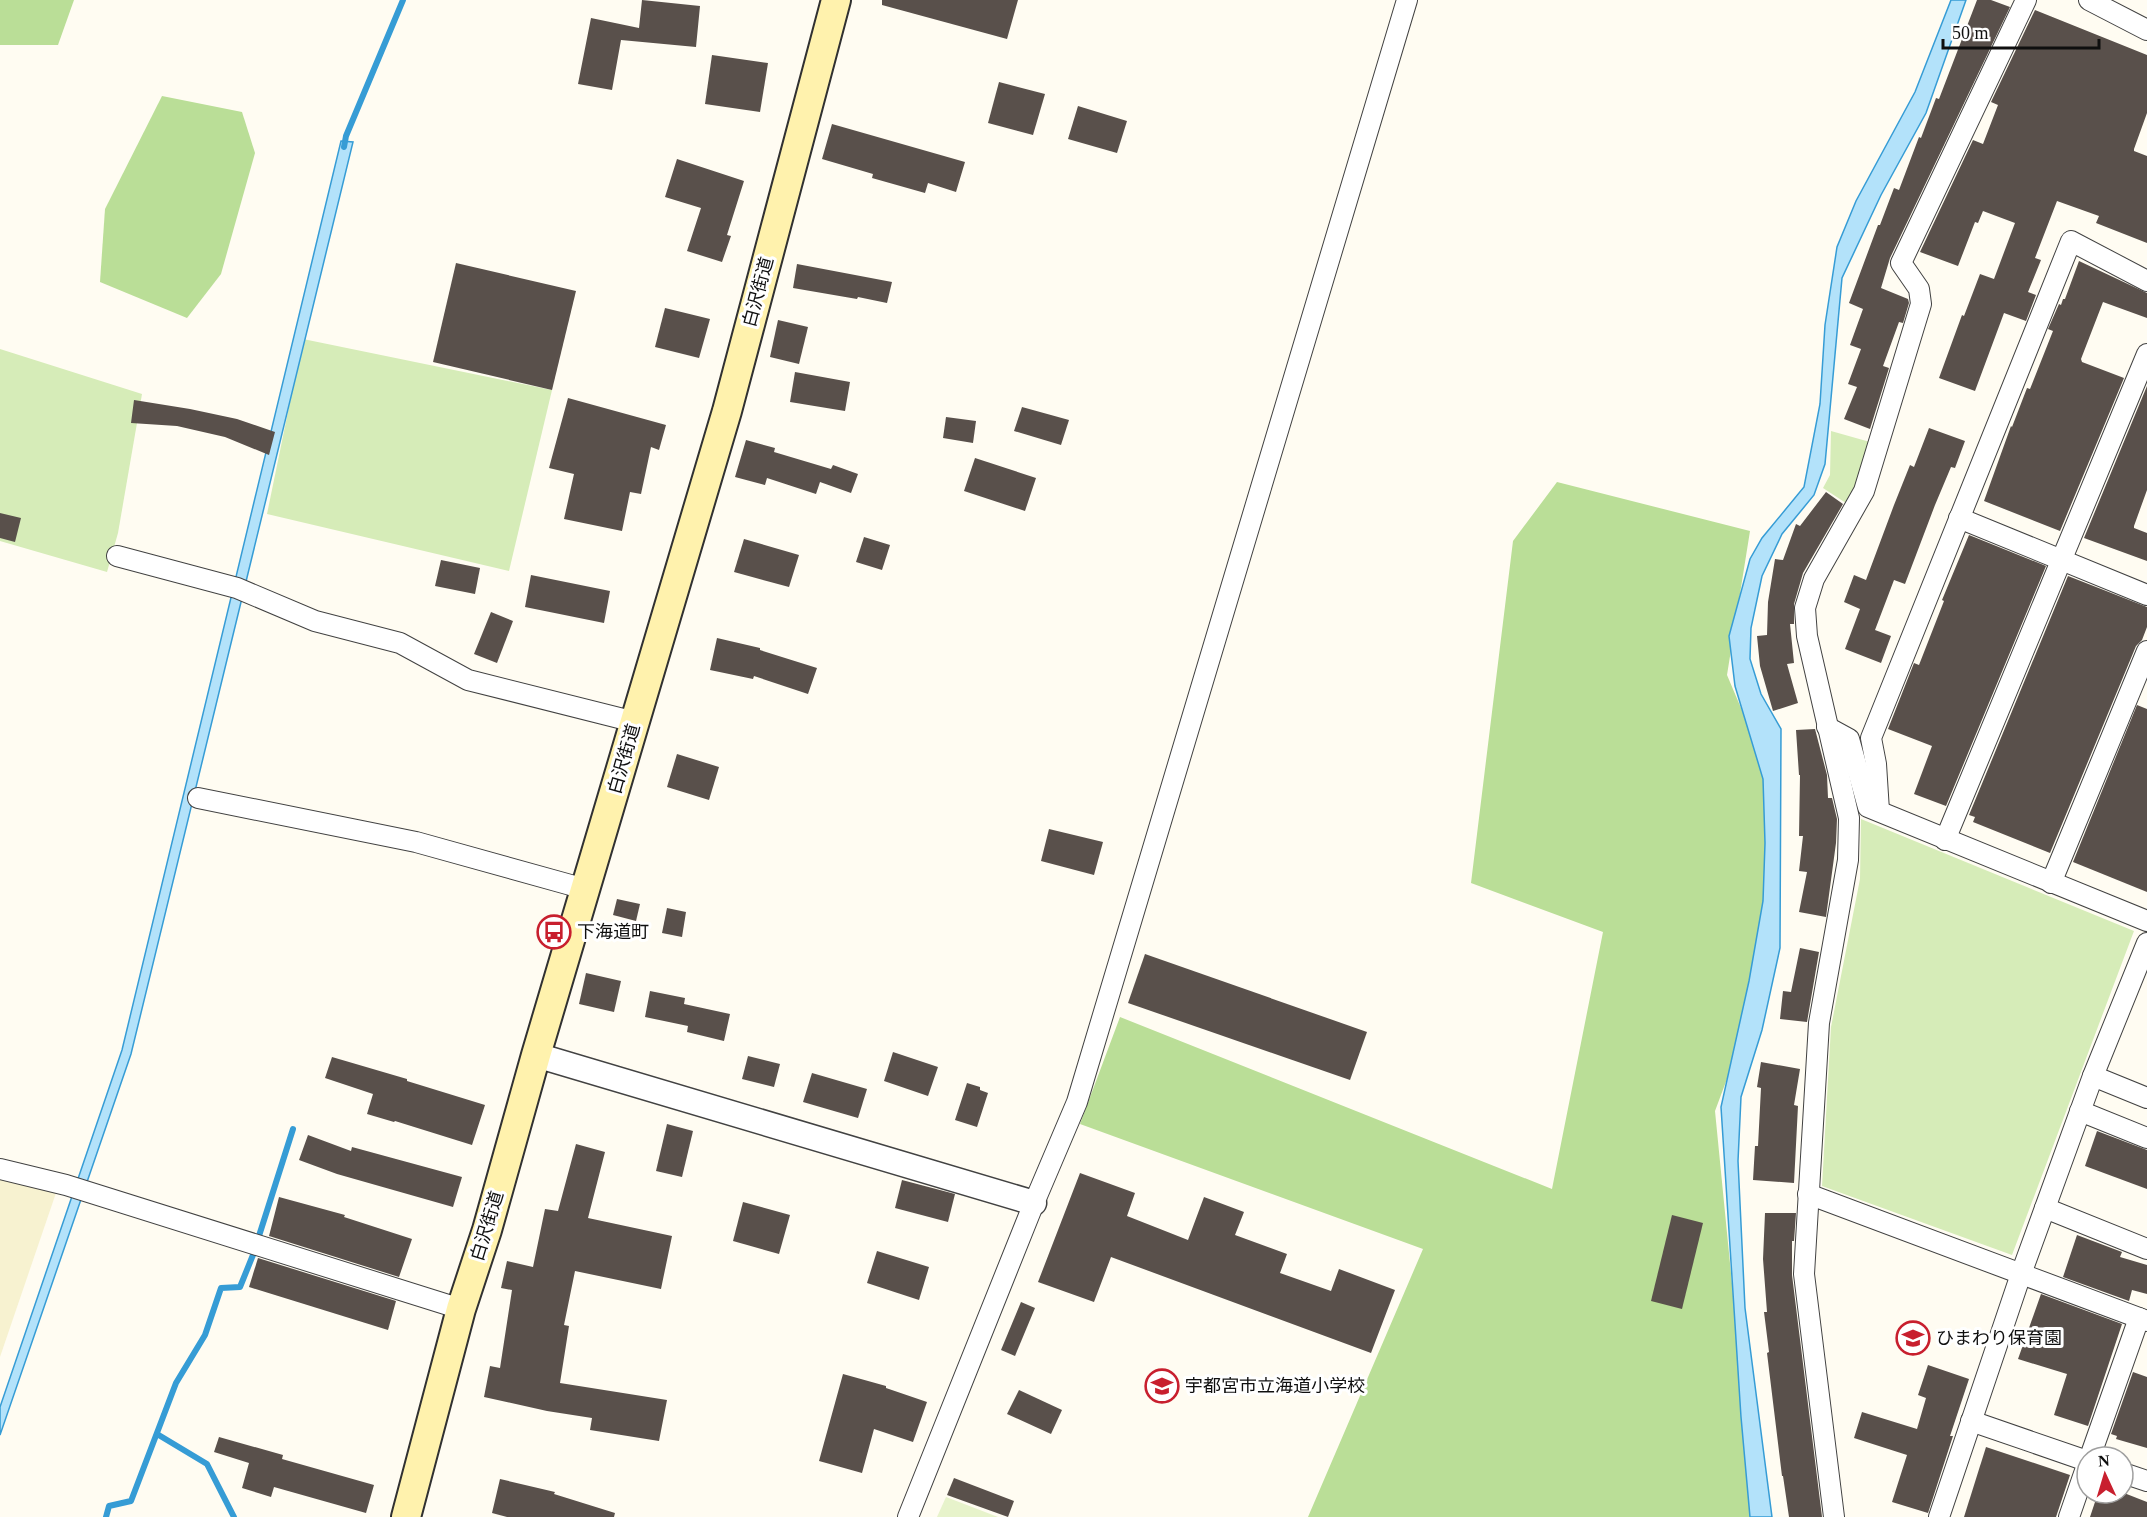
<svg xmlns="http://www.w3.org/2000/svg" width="2147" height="1517" viewBox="0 0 2147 1517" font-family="'Times New Roman','Noto Sans JP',serif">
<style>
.farmland{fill:#f7f2d0}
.green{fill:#d6ecb8}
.forest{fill:#bade97}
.pitch{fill:#e7f3cb}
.water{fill:#b3e2fa;stroke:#369cd5;stroke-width:1.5}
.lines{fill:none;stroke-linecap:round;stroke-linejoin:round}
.stream{stroke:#369cd5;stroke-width:6}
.building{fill:#59504b}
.minor-casing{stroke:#424242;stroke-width:22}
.tertiary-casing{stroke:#424242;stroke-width:27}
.secondary-casing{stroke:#313131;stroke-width:32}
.minor{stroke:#fff;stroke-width:20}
.tertiary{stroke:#fff;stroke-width:24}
.secondary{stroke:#fff2ad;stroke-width:28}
.labels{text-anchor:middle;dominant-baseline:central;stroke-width:6;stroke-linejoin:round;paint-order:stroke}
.street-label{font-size:18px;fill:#0f0f0f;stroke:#fff}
.poi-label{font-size:18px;fill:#0f0f0f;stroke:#fff;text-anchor:start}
</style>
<rect width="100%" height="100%" fill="#fffcf2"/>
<path class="farmland" d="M0,1176L57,1190L0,1357Z"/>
<g class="green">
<path d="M303,339L552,390L509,571L267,514Z"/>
<path d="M0,349L142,394L118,533L107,572L0,541Z"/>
<path d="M1831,431L1870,442L1849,505L1823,488L1830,475Z"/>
<path d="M1861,819L2134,931L2012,1255L1822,1186L1831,1027L1860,879Z"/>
</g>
<g class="forest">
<path d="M0,0H74L58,45H0Z"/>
<path d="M162,96L242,112L255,153L221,274L187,318L100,282L105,209Z"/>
<path d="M1557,482L1750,531L1727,675L1777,793L1759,993L1715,1111L1755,1517H1308L1423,1249L1080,1124L1120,1017L1552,1189L1603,932L1471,883L1513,541Z"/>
</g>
<path class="pitch" d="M946,1497L998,1517H937Z"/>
<g class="water">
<path d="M1951,0H1966L1926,113L1881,195L1842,278L1825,464L1814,495L1782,534L1762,576L1751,628L1750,659L1761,694L1781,729L1780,948L1762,1030L1741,1097L1738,1161L1745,1308L1772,1517H1750L1741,1417L1721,1107L1749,981L1763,901L1765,843L1763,779L1735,686L1729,636L1750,559L1762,538L1804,487L1820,404L1825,325L1837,247L1856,201L1915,92Z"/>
<path d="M341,141L353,142L131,1054L0,1435V1407L122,1050Z"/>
</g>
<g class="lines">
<g class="stream">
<path d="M344,147L346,136L403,0"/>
<path d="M258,1239L293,1129"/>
<path d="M157,1434L207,1464L234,1517"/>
<path d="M106,1517L109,1506L131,1501L176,1383L205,1335L221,1288L240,1287L255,1250"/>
</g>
</g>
<g class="building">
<path d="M642,0L700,6L696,47L621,40L612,90L578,84L591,18L639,28Z"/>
<path d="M882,0H1018L1007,39L882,5Z"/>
<path d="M1977,0H1991L2010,7L1890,258L1881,288L1908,299L1909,303L1903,323L1899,322L1883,366L1889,368L1870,429L1844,419L1857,387L1848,384L1861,349L1850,345L1863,309L1849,303L1878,225H1880L1894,188L1899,190L1919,137L1921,138L1936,98L1939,99Z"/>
<path d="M2035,10L2147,55V113L2134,149V151L2147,156V243L2096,223L2099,216L2057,201L2035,258L2041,260L2028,292L2036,295L2026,321L2004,313L1975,391L1939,378L1962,315L1964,316L1980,274L1994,279L2015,223L1983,211L1978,223L1975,222L1958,266L1920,252L1973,140L1983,144L1998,105L1991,102Z"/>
<path d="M712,55L768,63L760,112L705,104Z"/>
<path d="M999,82L1045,94L1033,135L988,123Z"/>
<path d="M1078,106L1127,121L1117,153L1068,139Z"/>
<path d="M832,124L965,162L956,192L928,183L925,193L872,178L873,174L822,159Z"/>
<path d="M677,159L744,181L727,235L731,236L722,262L687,251L701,208L665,197Z"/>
<path d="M2079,261L2147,293V318L2103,302L2081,359L2082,362L2124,378L2060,531L1984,501L2011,426L2012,427L2027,388L2030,389L2053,331L2048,329L2059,304L2061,305L2063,299H2065Z"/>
<path d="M456,263L576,291L552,390L433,362Z"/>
<path d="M797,264L892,282L887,303L858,297L857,299L793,288Z"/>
<path d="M665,308L710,319L699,358L655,347Z"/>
<path d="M778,320L808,327L799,364L770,357Z"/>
<path d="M795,372L850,382L845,411L790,402Z"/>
<path d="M2147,386V490L2134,526V528L2147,533V561L2084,538Z"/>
<path d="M568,398L666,425L659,450L651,447L641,494L630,492L622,531L564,519L574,474L549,468Z"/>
<path d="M134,400L190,409L237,419L275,432L269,455L225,437L177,426L131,423Z"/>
<path d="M1022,407L1069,420L1061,445L1014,431Z"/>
<path d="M946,417L976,421L973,443L943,438Z"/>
<path d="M1929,428L1965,441L1955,468L1951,467L1935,505L1905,584L1894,580L1875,630L1891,636L1881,663L1845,649L1860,609L1844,602L1854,575L1866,580L1894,505L1910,465L1914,467Z"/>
<path d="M746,440L775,448L774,452L831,469L833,465L858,474L851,493L820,482L816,494L767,478L765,485L735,477Z"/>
<path d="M975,458L1036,478L1025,511L964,491Z"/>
<path d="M1826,492L1843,504L1803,573L1794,604V624H1790L1794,663L1787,664L1798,703L1773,711L1760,666L1757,636L1767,635L1768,602L1775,559L1783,560L1796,524L1800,526Z"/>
<path d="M0,513L21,518L15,542L0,538Z"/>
<path d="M1969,535L2046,566L1946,806L1914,794L1932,746L1888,729L1914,663L1919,665L1944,601L1942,600Z"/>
<path d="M864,537L890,545L882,570L856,562Z"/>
<path d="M744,539L799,555L789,587L734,572Z"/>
<path d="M441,560L480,568L475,594L435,586Z"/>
<path d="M531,575L610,591L604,623L525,607Z"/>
<path d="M2068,576L2147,607V627L2142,640L2136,646L2050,853L1973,822L1975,817L1969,815Z"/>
<path d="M491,612L513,621L497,663L474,654Z"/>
<path d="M717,638L760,648V650L817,668L808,694L754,676L753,679L710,670Z"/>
<path d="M2137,705L2147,709V892L2073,862Z"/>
<path d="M1815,729L1827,775L1828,798H1832L1837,819L1836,843L1826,917L1799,912L1807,872L1799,871L1803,836H1799L1800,775H1799L1796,730Z"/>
<path d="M677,754L719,767L709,800L667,787Z"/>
<path d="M1049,829L1103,842L1094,875L1041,861Z"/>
<path d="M617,899L640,904L636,921L613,915Z"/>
<path d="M667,908L686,912L682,937L662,933Z"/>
<path d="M1800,948L1819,952L1807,1022L1780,1019L1783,991L1791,992Z"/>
<path d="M1145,954L1367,1032L1350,1080L1128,1003Z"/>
<path d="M586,973L621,981L614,1012L579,1004Z"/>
<path d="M650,991L685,998L684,1004L730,1014L724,1041L687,1032L688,1026L645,1017Z"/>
<path d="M893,1052L938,1067L928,1096L884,1081Z"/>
<path d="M748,1056L780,1064L774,1087L742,1079Z"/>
<path d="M332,1057L407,1079V1081L485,1105L472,1145L395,1121L394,1122L367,1114L373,1094L325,1078Z"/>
<path d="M1761,1062L1800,1069L1794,1105L1798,1106L1794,1183L1753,1180L1755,1146H1758L1761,1088L1757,1087Z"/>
<path d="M812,1073L867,1089L858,1118L803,1102Z"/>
<path d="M967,1083L980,1087V1090L988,1093L977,1127L955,1120Z"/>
<path d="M667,1124L693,1131L682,1177L656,1171Z"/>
<path d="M2097,1131L2147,1150V1189L2085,1166Z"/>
<path d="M308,1135L351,1151L352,1147L462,1177L453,1207L337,1174L299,1160Z"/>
<path d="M576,1144L605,1152L588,1218L672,1236L661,1289L575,1271L564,1325L569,1326L560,1383L667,1400L659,1441L590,1430L592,1418L547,1411L484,1397L490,1366L500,1368L512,1290L501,1288L507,1261L533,1267L545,1209L558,1211Z"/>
<path d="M1080,1173L1135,1193L1127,1216L1188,1240L1204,1197L1244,1212L1235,1235L1287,1254L1280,1273L1331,1291L1339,1269L1395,1290L1371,1353L1111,1257L1094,1302L1038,1282Z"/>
<path d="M902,1180L955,1194L948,1222L895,1208Z"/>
<path d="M279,1197L345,1215L344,1217L412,1239L399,1277L269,1236Z"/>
<path d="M743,1202L790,1215L779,1254L733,1241Z"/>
<path d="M1765,1213H1796L1794,1241H1792V1275L1822,1517H1789L1783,1476H1782L1767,1353L1769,1352L1764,1312H1767L1763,1259Z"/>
<path d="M1672,1215L1703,1223L1682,1309L1651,1301Z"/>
<path d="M2077,1235L2122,1252L2120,1257L2147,1265V1294L2132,1290L2129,1301L2063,1277Z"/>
<path d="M877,1251L929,1267L919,1300L867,1283Z"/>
<path d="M258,1258L396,1301L388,1330L249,1287Z"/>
<path d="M2041,1294L2122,1324L2088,1426L2054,1415L2067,1374L2018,1359Z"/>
<path d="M1021,1302L1035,1308L1015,1356L1001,1350Z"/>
<path d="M1928,1365L1969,1379L1950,1436H1953L1928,1513L1892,1502L1907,1455L1854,1438L1862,1412L1917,1429L1926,1398L1918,1395Z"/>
<path d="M2133,1372L2147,1377V1448L2116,1439L2117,1436L2111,1434Z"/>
<path d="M843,1374L886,1386V1388L927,1402L913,1442L874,1429L862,1473L819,1461Z"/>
<path d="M1019,1390L1062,1410L1051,1434L1007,1414Z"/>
<path d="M219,1437L283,1455L282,1459L374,1485L366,1513L274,1487L271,1497L242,1488L249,1463L214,1452Z"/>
<path d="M1986,1447L2070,1475L2056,1517H1964Z"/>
<path d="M954,1478L1014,1501L1008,1517L947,1495Z"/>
<path d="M500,1479L555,1492L554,1494L615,1513L614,1517H507L492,1513Z"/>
<path d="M2098,1493H2124L2147,1502V1517H2090Z"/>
</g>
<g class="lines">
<g class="minor-casing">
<g id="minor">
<path d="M2089,0L2147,30"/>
<path d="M1959,518L2147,595"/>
<path d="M117,556L237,588L315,621L400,643L468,680L635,722"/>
<path d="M1827,727L1849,739L1868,807L2147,921"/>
<path d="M198,798L416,842L585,889"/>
<path d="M1879,811L1876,764L1871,738L2071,241L2147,281"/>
<path d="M1945,840L2147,354"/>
<path d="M2051,883L2147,651"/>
<path d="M2093,1076L2147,1098"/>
<path d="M2080,1111L2147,1138"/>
<path d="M0,1169L66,1185L461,1309"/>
<path d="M1808,1194L2147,1321"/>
<path d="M2045,1208L2147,1249"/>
<path d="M1971,1421L2087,1461"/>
<path d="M2090,1457L2139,1318"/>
<path d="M2123,1473L2147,1481"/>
<path d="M908,1517L1034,1203L1077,1102L1407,0"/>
<path d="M1834,1517L1804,1274L1819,1023L1848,860L1849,818L1807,636L1805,608L1814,579L1864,491L1921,304L1919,289L1901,263L2026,0"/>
<path d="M1939,1517L2021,1274L2093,1076L2147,943"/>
<path d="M2069,1517L2087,1465"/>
</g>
</g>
<g class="tertiary-casing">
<path id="tertiary" d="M536,1055L1034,1203"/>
</g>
<g class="secondary-casing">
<path id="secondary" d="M406,1517L461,1309L487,1230L536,1055L727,411L836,0"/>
</g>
<use href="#minor" class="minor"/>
<use href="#tertiary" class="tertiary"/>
<use href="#secondary" class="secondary"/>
</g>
<defs>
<g id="bus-ring" transform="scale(1.725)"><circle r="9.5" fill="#fff" stroke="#c81f2e" stroke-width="1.5"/><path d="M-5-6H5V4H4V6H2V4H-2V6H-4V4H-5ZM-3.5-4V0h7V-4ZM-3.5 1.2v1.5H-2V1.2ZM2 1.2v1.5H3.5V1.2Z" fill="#c81f2e"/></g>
<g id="school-ring" transform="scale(1.725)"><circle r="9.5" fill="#fff" stroke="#c81f2e" stroke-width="1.5"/><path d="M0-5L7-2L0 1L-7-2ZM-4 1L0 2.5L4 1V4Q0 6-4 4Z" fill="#c81f2e"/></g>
</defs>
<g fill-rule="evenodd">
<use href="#bus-ring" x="554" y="932"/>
<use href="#school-ring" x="1913" y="1338"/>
<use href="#school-ring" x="1162" y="1386"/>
</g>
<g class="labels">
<g class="street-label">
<text transform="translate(758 292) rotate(-75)">白沢街道</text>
<text transform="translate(624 759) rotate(-74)">白沢街道</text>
<text transform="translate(487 1226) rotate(-73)">白沢街道</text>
</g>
<g class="poi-label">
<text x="577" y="932">下海道町</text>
<text x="1936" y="1338">ひまわり保育園</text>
<text x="1185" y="1386">宇都宮市立海道小学校</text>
</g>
</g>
<g transform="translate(2105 1475) rotate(356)"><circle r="28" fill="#ffffff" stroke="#9f9f9f" stroke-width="1.5"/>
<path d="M0-4.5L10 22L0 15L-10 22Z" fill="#c81f2e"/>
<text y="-9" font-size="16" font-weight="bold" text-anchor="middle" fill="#0f0f0f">N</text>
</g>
<path d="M1943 39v9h156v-9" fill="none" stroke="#0f0f0f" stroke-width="3"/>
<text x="1952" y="39" font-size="18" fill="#0f0f0f" stroke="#ffffff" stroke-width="4.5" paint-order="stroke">50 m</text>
</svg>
